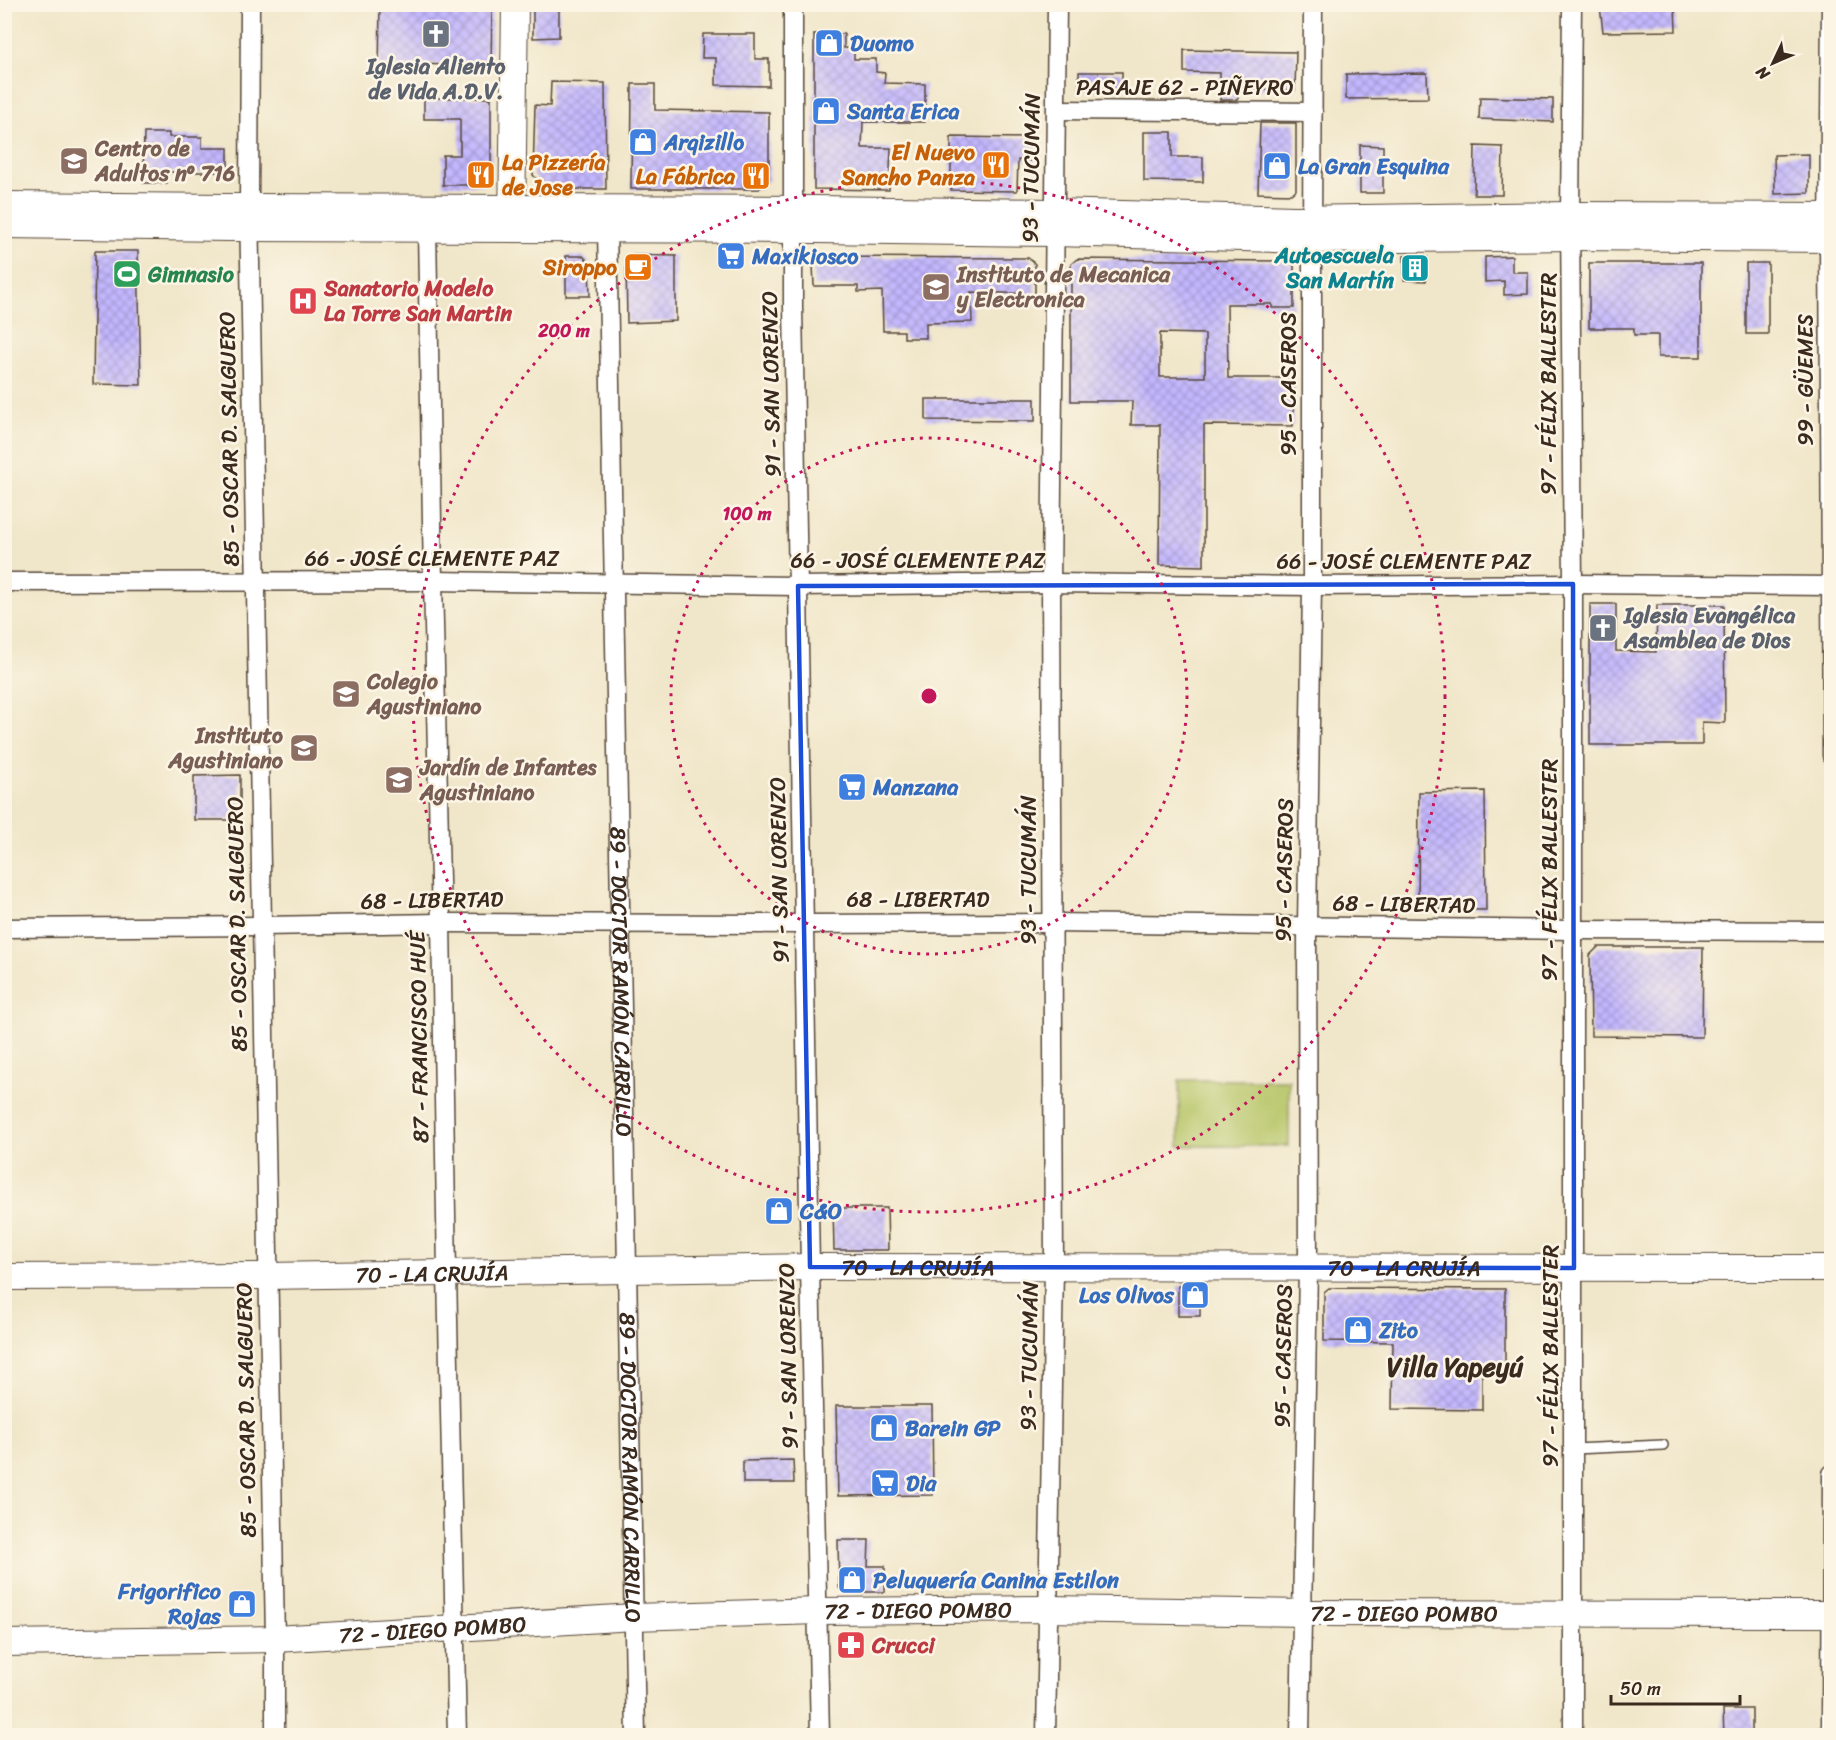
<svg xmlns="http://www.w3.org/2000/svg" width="1836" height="1740" viewBox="0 0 1836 1740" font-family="Sriracha,sans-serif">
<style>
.garden{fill:#b7c669;stroke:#797844;stroke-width:1.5}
.building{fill:url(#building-cross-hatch);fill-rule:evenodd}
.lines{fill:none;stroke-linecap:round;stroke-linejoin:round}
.lane-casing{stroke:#564638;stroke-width:12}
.street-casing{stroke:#564638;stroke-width:21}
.secondary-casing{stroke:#564638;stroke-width:28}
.lane{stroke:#fff;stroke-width:9}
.street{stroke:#fff;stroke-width:18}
.secondary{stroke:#fff;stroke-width:26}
.marked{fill:none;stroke:#1d4ed8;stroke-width:4.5;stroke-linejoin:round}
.ring{fill:none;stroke:#c2185b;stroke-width:3;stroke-dasharray:3 6}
.labels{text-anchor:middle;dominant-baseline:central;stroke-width:5;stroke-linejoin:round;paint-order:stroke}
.shop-label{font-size:22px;font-weight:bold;fill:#366cbe;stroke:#fcf5e5;text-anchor:start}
.worship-label{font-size:22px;font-weight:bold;fill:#5b616d;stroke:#fcf5e5}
.street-label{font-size:22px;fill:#3b2a1e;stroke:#fcf5e5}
.education-label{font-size:22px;font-weight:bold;fill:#785e54;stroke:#fcf5e5;text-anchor:start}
.food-label{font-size:22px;font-weight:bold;fill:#c56008;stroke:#fcf5e5;text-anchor:end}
.culture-label{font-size:22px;font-weight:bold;fill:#0d838f;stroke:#fcf5e5;text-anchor:end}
.leisure-label{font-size:22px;font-weight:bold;fill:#27864d;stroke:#fcf5e5;text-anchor:start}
.health-label{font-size:22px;font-weight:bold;fill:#be3a42;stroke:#fcf5e5;text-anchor:start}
.quarter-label{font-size:26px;font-weight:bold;fill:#3b2a1e;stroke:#fcf5e5}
.centre{fill:#c2185b;stroke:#fcf5e5;stroke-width:3}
.ring-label{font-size:18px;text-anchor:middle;font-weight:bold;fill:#c2185b;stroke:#fcf5e5;stroke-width:5;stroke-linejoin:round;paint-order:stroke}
</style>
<defs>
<pattern id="building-cross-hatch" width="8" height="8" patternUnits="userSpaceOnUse" patternTransform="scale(1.5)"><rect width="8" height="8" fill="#c3b7fe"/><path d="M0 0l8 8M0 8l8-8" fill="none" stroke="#a095cd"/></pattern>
</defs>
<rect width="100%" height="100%" fill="#fcf5e5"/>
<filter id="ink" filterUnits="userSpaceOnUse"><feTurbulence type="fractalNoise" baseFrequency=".0167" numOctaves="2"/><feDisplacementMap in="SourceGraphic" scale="12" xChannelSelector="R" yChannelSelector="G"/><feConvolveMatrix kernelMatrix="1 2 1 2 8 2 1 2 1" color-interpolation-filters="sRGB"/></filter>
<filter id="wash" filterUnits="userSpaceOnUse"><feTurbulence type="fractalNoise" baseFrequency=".008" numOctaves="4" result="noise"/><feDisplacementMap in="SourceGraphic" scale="24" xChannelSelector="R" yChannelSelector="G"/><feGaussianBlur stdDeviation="1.35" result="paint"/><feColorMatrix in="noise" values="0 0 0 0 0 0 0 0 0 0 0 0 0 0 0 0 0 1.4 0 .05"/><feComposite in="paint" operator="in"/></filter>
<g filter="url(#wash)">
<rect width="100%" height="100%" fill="#f0e6c9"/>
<rect class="garden" x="1179" y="1080" width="110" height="66"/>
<g id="blocks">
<g class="building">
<path d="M380,4H492L491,66L413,64V75L379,74Z"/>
<path d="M533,4H559V37L533,38Z"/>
<path d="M1675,5L1676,31L1603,32L1600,6Z"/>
<path d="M703,34H755V59H769V86L716,85V58H702Z"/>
<path d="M814,34H844V48H854V59H876V72L885,73L884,83L925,84V122H863L862,148H891L889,190L814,189Z"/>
<path d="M1184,50L1296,52L1295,90H1238V100H1220V73L1184,72Z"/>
<rect x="1079" y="72" width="43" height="17"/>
<path d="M1427,73L1428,98L1346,99V74Z"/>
<path d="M551,82L605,83L606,189H546L533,175L535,105L550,106Z"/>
<path d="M632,84H655V110L769,112V179L759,189H631Z"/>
<path d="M1480,97L1553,99V122L1479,119Z"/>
<path d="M424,98H491V177L481,185H443V155H460V119H424Z"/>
<path d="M1260,123H1296V190L1291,194L1258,193Z"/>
<path d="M1144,132H1172V157H1203V182L1144,181Z"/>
<path d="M144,133H169V137H202V148H228V172H168L167,183H143Z"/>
<path d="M951,137L1035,138L1036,161L1018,160L1017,191L951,190Z"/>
<path d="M1360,145L1383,146V193H1360Z"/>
<path d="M1475,146L1503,147L1502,195H1474Z"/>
<path d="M1809,154V193L1775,194L1774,155Z"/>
<path d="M95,251H138L141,385L93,384Z"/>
<path d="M632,255L676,256V321L627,323L626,261Z"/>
<path d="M566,256H583L589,262L590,296H566Z"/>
<path d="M1404,256L1427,257L1426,281L1404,280Z"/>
<path d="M1512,256V272H1528V294L1504,295V281L1485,282V257Z"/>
<path d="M821,257L1029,258L1035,264V294L971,292L972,322L926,323V338H904V331H883L882,291L858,292V286H814L813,265Z"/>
<path d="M1077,259L1289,261L1294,266V308H1272V304H1227L1228,378H1294L1293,426L1204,425V566L1159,565L1160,425H1131L1132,401H1071V264ZM1160,333L1205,334V377H1160Z"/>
<path d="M1589,263H1701V357H1658V335H1634V328H1589Z"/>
<rect x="1746" y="263" width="22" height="71"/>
<path d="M926,399H1035V421L926,420Z"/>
<path d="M1590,604H1616V651L1656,652L1657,605H1724L1725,723L1702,722V745H1590Z"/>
<path d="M240,775V820H194V776Z"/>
<path d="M1485,791L1486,910L1418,909L1419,792Z"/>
<path d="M1598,947H1703L1702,1037L1591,1036L1590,955Z"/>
<path d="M833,1208H887L888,1250H834Z"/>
<rect x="1178" y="1286" width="22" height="30"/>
<path d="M1329,1288L1505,1289V1365H1482V1410L1392,1409L1393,1342L1324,1341V1292Z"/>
<path d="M836,1406H932L933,1495L838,1496Z"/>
<path d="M793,1460L794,1483H743V1461Z"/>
<path d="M838,1540H869L868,1566H885V1592H844L839,1588Z"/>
<path d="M1723,1709H1752V1736H1724Z"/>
</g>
</g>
</g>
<g filter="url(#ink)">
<use href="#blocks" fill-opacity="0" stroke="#564638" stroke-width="1.5"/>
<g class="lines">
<g class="lane-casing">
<path id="lane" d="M1574,1449L1663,1445"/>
</g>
<g class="street-casing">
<g id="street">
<path d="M250,4L249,206L275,1639V1736"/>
<path d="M793,4V306L810,1267L820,1736"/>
<path d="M1572,4L1570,215L1573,584V1736"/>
<path d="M1831,4L1829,239L1832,756"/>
<path d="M1057,110L1313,112"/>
<path id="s1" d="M607,228L636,1736"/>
<path d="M427,229L433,581L441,923L447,1273L457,1736"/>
<path d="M4,582L433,581L798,586L1051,583L1312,586L1573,584L1832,586"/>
<path d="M4,928L262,926L441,923L803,924L1052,923L1572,930L1832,931"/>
<path d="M1046,1736L1054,1267L1051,583L1057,4"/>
<path d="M1300,1736L1308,1268L1307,926L1312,586V240L1313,4"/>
<path d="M1831,1736L1832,1474"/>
</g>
</g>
<g class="secondary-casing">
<g id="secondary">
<path d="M4,205L228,207L816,209L1054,212L1294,219L1570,215L1832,216"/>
<path d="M512,223L515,4"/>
<path d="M4,225L228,228L817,230L1054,233L1312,240L1571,237L1832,239"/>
<path id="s2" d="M4,1277L267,1276L810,1267L1832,1268"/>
<path id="s3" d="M4,1643L275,1639L634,1617L818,1611L1048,1609L1303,1613L1832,1614"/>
</g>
</g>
<use href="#lane" class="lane"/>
<use href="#street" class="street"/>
<use href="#secondary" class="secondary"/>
</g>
</g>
<path class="marked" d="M1573,584L1574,1268L810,1267L798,586Z"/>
<g class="ring">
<circle cx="929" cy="696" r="258"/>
<circle cx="929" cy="696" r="516"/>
</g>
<defs>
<g id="church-square" transform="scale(1.5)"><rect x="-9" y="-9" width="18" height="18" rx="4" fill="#6b7280" stroke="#fcf5e5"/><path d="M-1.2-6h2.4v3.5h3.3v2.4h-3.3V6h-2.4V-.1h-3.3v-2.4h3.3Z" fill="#fff"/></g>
<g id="shop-square" transform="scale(1.5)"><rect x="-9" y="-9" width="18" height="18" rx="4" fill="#3f7fe0" stroke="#fcf5e5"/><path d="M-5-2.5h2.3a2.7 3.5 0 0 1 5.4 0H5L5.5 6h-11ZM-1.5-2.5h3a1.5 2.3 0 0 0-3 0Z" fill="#fff"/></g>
<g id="school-square" transform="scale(1.5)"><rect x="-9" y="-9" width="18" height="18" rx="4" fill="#8d6e63" stroke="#fcf5e5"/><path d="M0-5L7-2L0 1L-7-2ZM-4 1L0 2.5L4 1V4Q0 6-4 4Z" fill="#fff"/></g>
<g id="restaurant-square" transform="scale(1.5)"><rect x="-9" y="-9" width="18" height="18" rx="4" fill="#e8710a" stroke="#fcf5e5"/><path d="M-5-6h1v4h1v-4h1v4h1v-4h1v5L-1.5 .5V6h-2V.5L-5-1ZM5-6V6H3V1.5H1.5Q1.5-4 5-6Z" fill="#fff"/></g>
<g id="supermarket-square" transform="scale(1.5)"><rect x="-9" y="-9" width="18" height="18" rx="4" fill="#3f7fe0" stroke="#fcf5e5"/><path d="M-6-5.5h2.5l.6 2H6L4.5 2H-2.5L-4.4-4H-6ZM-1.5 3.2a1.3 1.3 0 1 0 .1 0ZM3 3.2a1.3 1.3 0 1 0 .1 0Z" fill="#fff"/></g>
<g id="cafe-square" transform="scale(1.5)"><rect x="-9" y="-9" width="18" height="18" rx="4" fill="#e8710a" stroke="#fcf5e5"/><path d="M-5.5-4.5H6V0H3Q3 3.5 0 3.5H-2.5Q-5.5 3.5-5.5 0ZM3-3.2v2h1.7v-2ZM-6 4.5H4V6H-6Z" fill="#fff"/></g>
<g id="building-square" transform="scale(1.5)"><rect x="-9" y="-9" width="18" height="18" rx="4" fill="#0f9aa8" stroke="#fcf5e5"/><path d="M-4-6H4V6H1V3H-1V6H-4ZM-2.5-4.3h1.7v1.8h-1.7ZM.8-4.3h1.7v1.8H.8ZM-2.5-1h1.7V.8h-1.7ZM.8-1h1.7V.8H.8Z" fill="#fff"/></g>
<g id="stadium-square" transform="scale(1.5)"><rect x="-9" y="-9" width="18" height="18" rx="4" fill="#2e9e5b" stroke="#fcf5e5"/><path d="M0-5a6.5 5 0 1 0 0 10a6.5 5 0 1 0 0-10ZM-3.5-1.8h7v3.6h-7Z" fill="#fff"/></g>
<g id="university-square" transform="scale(1.5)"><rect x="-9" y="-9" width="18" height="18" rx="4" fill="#8d6e63" stroke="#fcf5e5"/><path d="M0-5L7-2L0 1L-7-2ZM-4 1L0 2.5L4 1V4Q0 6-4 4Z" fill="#fff"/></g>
<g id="hospital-square" transform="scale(1.5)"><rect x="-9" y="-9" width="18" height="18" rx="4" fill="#e0444e" stroke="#fcf5e5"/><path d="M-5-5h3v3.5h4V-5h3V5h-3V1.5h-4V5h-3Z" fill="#fff"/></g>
<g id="pharmacy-square" transform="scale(1.5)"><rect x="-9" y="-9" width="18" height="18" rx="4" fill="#e0444e" stroke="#fcf5e5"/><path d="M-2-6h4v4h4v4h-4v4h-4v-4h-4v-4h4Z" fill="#fff"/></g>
</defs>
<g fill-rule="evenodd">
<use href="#church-square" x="436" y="34"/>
<use href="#shop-square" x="829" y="43"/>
<use href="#shop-square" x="826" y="111"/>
<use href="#shop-square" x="643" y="142"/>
<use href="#school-square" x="74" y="161"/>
<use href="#restaurant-square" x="996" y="165"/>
<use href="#shop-square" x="1277" y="166"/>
<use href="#restaurant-square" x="481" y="175"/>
<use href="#restaurant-square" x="756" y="176"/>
<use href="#supermarket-square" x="731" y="256"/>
<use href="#cafe-square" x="638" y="267"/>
<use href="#building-square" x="1415" y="268"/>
<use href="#stadium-square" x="127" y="274"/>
<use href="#university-square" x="936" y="287"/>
<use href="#hospital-square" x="303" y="301"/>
<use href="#church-square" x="1603" y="628"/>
<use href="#university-square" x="346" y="694"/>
<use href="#school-square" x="304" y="748"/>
<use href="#school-square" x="399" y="780"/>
<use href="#supermarket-square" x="852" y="787"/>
<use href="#shop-square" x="779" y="1211"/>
<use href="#shop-square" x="1195" y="1295"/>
<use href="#shop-square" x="1358" y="1330"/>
<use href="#shop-square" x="884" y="1428"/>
<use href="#supermarket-square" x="885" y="1483"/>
<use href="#shop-square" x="852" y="1580"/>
<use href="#shop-square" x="242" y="1604"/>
<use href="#pharmacy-square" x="851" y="1645"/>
</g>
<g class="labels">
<g class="shop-label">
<text x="850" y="43">Duomo</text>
<text x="847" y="111">Santa Erica</text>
<text x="664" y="142">Arqizillo</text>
<text x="1298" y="166">La Gran Esquina</text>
<text x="752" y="256">Maxikiosco</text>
<text x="873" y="787">Manzana</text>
<text x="800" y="1211">C&amp;O</text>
<text x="1174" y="1295" text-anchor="end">Los Olivos</text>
<text x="1379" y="1330">Zito</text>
<text x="905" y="1428">Barein GP</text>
<text x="906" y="1483">Dia</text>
<text x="873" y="1580">Peluquería Canina Estilon</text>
<text x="221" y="1591" text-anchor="end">Frigorifico<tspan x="221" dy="25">Rojas</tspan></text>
</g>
<g class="worship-label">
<text x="436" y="66">Iglesia Aliento<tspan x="436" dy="25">de Vida A.D.V.</tspan></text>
<text x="1624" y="615" text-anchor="start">Iglesia Evangélica<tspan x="1624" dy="25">Asamblea de Dios</tspan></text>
</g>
<g class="street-label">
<text x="1185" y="87">PASAJE 62 - PIÑEYRO</text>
<text transform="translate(1031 168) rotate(-89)">93 - TUCUMÁN</text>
<text transform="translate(1805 380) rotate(-90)">99 - GÜEMES</text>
<text transform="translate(771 384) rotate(-91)">91 - SAN LORENZO</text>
<text transform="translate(1288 384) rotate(-90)">95 - CASEROS</text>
<text transform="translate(1548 384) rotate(-90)">97 - FÉLIX BALLESTER</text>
<text transform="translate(229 439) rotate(-91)">85 - OSCAR D. SALGUERO</text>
<text x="432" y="558">66 - JOSÉ CLEMENTE PAZ</text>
<text x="918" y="560">66 - JOSÉ CLEMENTE PAZ</text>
<text x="1404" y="561">66 - JOSÉ CLEMENTE PAZ</text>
<text transform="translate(779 870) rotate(-91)">91 - SAN LORENZO</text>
<text transform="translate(1028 870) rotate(-90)">93 - TUCUMÁN</text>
<text transform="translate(1284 870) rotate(-89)">95 - CASEROS</text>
<text transform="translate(1549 870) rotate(-90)">97 - FÉLIX BALLESTER</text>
<text x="918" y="899">68 - LIBERTAD</text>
<text transform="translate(432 900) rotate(-1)">68 - LIBERTAD</text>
<text transform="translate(1404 904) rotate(1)">68 - LIBERTAD</text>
<text transform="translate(237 924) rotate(-91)">85 - OSCAR D. SALGUERO</text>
<text stroke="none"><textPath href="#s1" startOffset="754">89 - DOCTOR RAMÓN CARRILLO</textPath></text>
<text transform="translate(419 1037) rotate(-91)">87 - FRANCISCO HUÉ</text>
<text stroke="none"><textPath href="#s2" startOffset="914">70 - LA CRUJÍA</textPath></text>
<text stroke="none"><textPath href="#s2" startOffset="1400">70 - LA CRUJÍA</textPath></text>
<text stroke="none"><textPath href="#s2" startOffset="428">70 - LA CRUJÍA</textPath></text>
<text transform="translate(788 1356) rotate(-91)">91 - SAN LORENZO</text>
<text transform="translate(1029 1356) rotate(-89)">93 - TUCUMÁN</text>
<text transform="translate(1283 1356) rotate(-89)">95 - CASEROS</text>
<text transform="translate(1550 1356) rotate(-90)">97 - FÉLIX BALLESTER</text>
<text transform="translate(246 1410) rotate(-91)">85 - OSCAR D. SALGUERO</text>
<text stroke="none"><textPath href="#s1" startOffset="1240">89 - DOCTOR RAMÓN CARRILLO</textPath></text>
<text stroke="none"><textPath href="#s3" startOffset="915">72 - DIEGO POMBO</textPath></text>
<text stroke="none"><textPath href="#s3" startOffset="1401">72 - DIEGO POMBO</textPath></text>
<text stroke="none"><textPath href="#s3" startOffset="429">72 - DIEGO POMBO</textPath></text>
</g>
<g class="education-label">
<text x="95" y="148">Centro de<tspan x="95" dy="25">Adultos nº 716</tspan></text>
<text x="957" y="274">Instituto de Mecanica<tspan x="957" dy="25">y Electronica</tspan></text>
<text x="367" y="681">Colegio<tspan x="367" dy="25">Agustiniano</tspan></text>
<text x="283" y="735" text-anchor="end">Instituto<tspan x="283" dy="25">Agustiniano</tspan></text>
<text x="420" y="767">Jardín de Infantes<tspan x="420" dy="25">Agustiniano</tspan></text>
</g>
<g class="food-label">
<text x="975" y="152">El Nuevo<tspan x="975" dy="25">Sancho Panza</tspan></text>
<text x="502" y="162" text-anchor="start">La Pizzería<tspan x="502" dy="25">de Jose</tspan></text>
<text x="735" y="176">La Fábrica</text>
<text x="617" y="267">Siroppo</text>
</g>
<g class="culture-label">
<text x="1394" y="255">Autoescuela<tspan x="1394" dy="25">San Martín</tspan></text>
</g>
<g class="leisure-label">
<text x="148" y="274">Gimnasio</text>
</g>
<g class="health-label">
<text x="324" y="288">Sanatorio Modelo<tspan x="324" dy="25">La Torre San Martin</tspan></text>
<text x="872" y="1645">Crucci</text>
</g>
<g class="quarter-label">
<text x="1455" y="1367">Villa Yapeyú</text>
</g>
</g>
<circle cx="929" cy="696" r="9" class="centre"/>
<g class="ring-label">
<text x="564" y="337">200 m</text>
<text x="747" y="520">100 m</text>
</g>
<rect width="1836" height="1740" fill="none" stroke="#fcf5e5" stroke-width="24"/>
<g transform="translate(1773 63) rotate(226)" stroke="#fcf5e5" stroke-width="4.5" paint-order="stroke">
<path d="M0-4.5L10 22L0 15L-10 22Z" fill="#3b2a1e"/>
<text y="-9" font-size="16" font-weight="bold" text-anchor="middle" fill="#3b2a1e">N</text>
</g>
<path d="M1611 1695v9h129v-9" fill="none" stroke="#3b2a1e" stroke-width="3"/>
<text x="1620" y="1695" font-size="18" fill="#3b2a1e" stroke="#fcf5e5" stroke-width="4.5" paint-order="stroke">50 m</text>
</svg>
